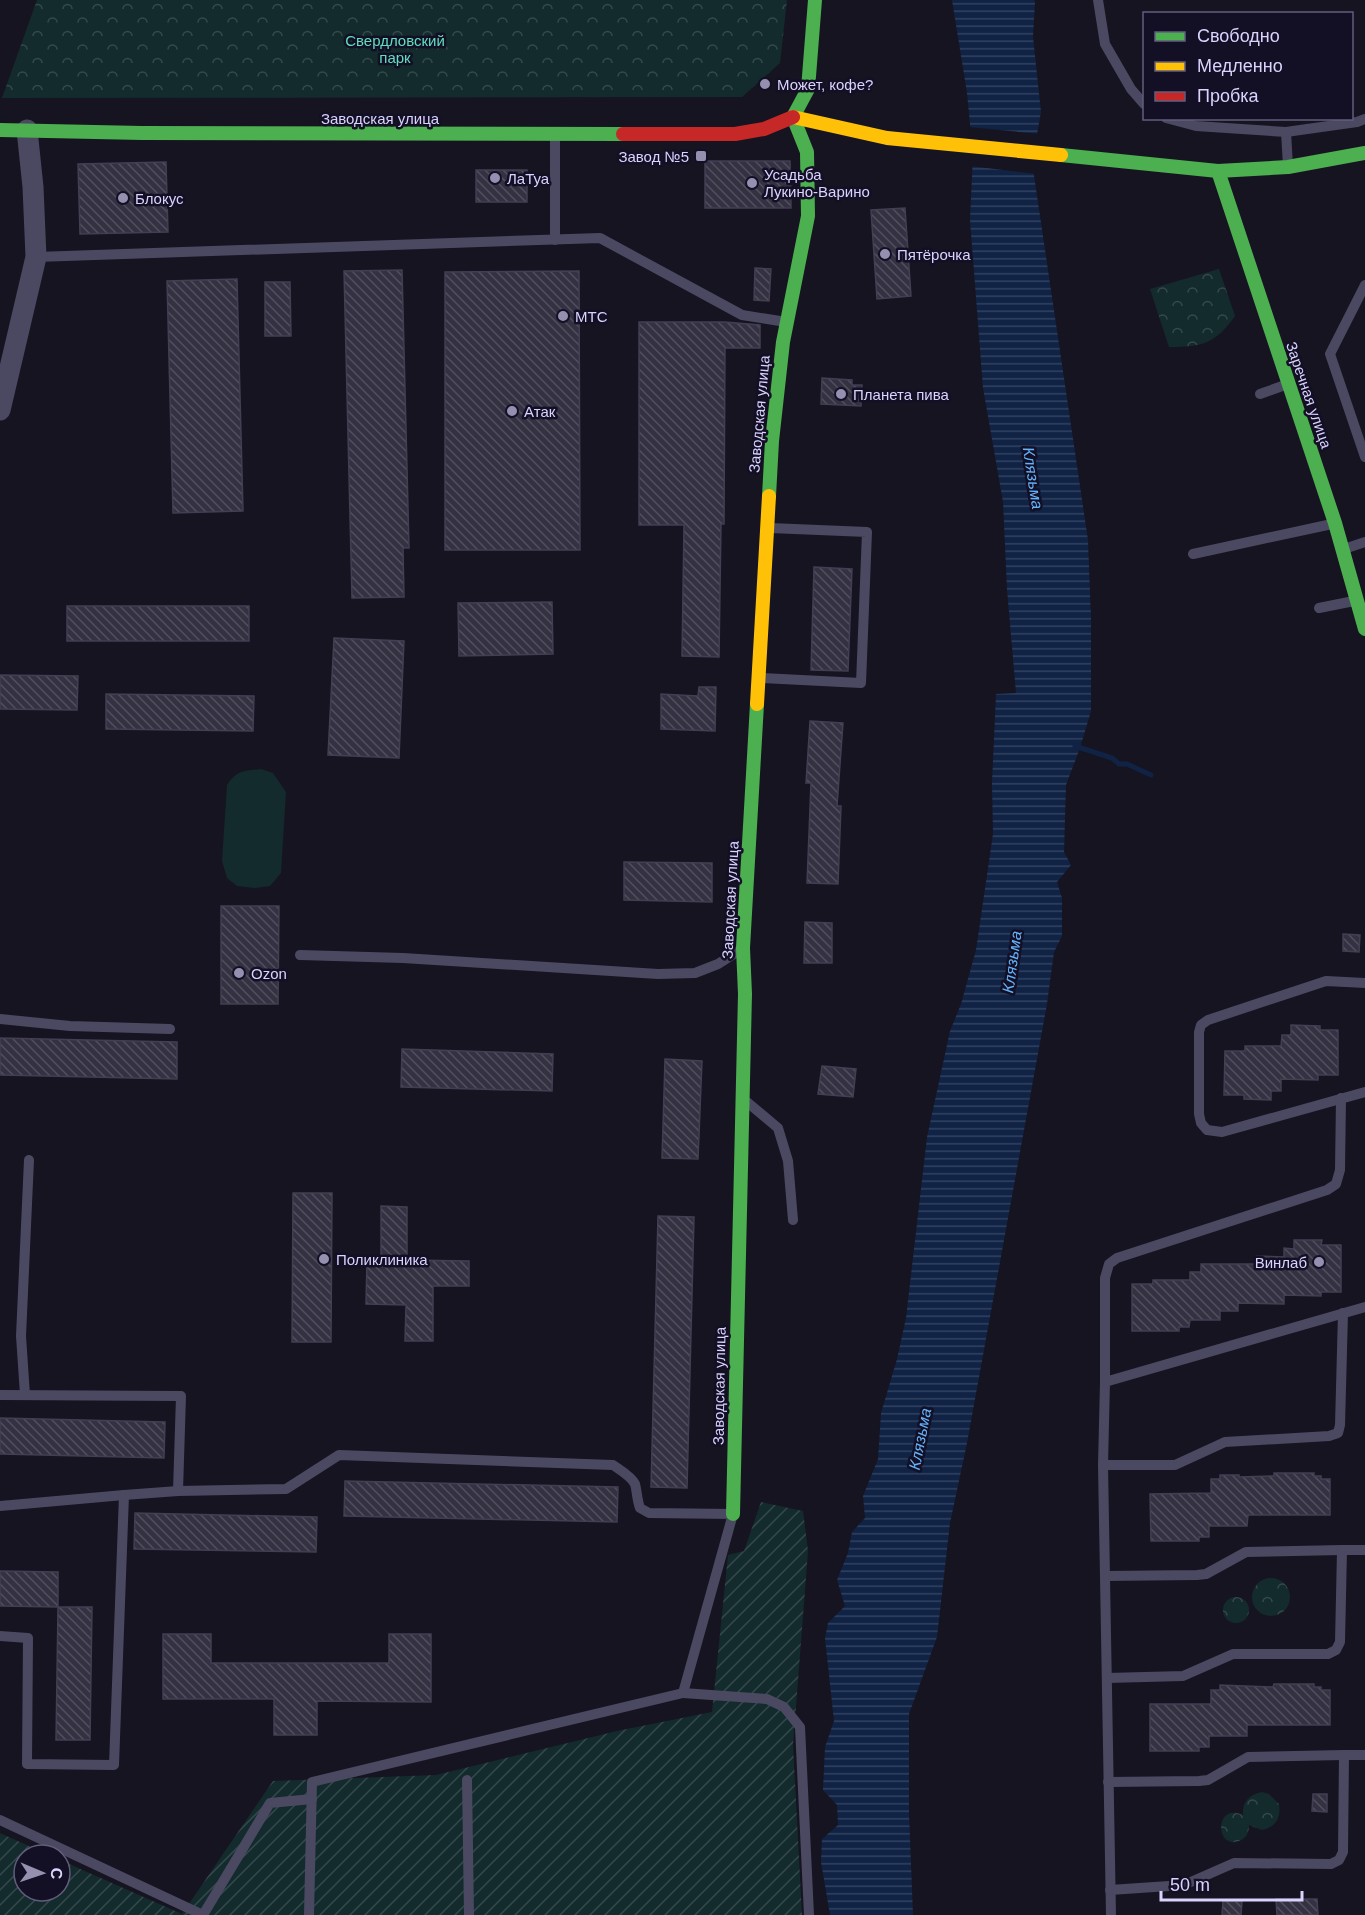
<svg xmlns="http://www.w3.org/2000/svg" width="1365" height="1915" viewBox="0 0 1365 1915" font-family="Helvetica,sans-serif">
<style>
.grass{fill:#132b2c}
.forest{fill:url(#forest-crowns)}
.garden{fill:url(#garden-furrows)}
.water{fill:url(#water-rules)}
.pier{fill:#161420}
.lines{fill:none;stroke-linecap:round;stroke-linejoin:round}
.stream{stroke:#102345;stroke-width:5}
.building{fill:url(#building-back-hatch);stroke:#433e53;stroke-width:1.5}
.lane{stroke:#4a4961;stroke-width:10}
.street{stroke:#4a4961;stroke-width:21}
.fast{stroke:#4caf50;stroke-width:14}
.slow{stroke:#ffc107;stroke-width:14}
.jam{stroke:#c62828;stroke-width:14}
.poi-dot{fill:#9590b0;stroke:#130f25;stroke-width:2}
.labels{text-anchor:middle;dominant-baseline:central;stroke-width:5;stroke-linejoin:round;paint-order:stroke}
.park-label{font-size:15px;fill:#60dec0;stroke:#130f25}
.poi-label{font-size:15px;fill:#d9d3fe;stroke:#130f25;text-anchor:start}
.street-label{font-size:15px;fill:#d9d3fe;stroke:#130f25}
.water-label{font-size:16px;font-style:italic;fill:#63b3fd;stroke:#130f25}
</style>
<defs>
<pattern id="forest-crowns" width="20" height="18" patternUnits="userSpaceOnUse" patternTransform="scale(1.5)"><rect width="20" height="18" fill="#132b2c"/><path d="M2 6a3 3 0 1 1 6 0M12 15a3 3 0 1 1 6 0" fill="none" stroke="#35494c"/></pattern>
<pattern id="garden-furrows" width="10" height="10" patternUnits="userSpaceOnUse" patternTransform="scale(1.5)"><rect width="10" height="10" fill="#132b2c"/><path d="M-1 1l2-2M0 10L10 0M9 11l2-2" fill="none" stroke="#35494c"/></pattern>
<pattern id="water-rules" width="6" height="5" patternUnits="userSpaceOnUse" patternTransform="scale(1.5)"><rect width="6" height="5" fill="#102345"/><path d="M0 2.5h6" fill="none" stroke="#324261"/></pattern>
<pattern id="building-back-hatch" width="6" height="6" patternUnits="userSpaceOnUse" patternTransform="scale(1.5)"><rect width="6" height="6" fill="#343242"/><path d="M-1 5l2 2M0 0l6 6M5-1l2 2" fill="none" stroke="#514f5e"/></pattern>
</defs>
<rect width="100%" height="100%" fill="#161420"/>
<path class="grass" d="M261,769L273,773L286,792L281,873L270,886L255,888L237,886L227,878L222,861L227,785C237,770 244,771 261,769Z"/>
<g class="forest">
<path d="M37,0H787L780,63L742,97L2,98Z"/>
<path d="M1219,269L1235,316C1215,344 1202,347 1169,347L1150,289Z"/>
<circle cx="1271" cy="1597" r="19"/>
<circle cx="1236" cy="1610" r="13"/>
<path d="M1262,1792L1269,1794L1279,1804C1281,1818 1276,1827 1262,1830L1249,1825C1249,1832 1247,1838 1239,1841C1215,1850 1214,1802 1243,1815C1242,1802 1249,1795 1262,1792Z"/>
</g>
<path class="garden" d="M761,1502L803,1511L808,1551L793,1745L802,1915H0V1833L49,1855H24V1891H60V1860L182,1914L273,1781L436,1775L617,1731L712,1712L728,1555L744,1551Z"/>
<path class="water" d="M952,0H1034L1035,2L1033,37L1041,112L1032,162L1088,540L1091,619V711L1080,748L1066,785L1064,852L1071,865L1057,882L1062,898V936L1054,952L1047,1004L967,1443L950,1523L937,1637L909,1714V1813L913,1915H830L821,1862L822,1839L838,1825L837,1805L823,1790L825,1747L834,1721L825,1638L828,1623L845,1606L837,1580L848,1553L852,1532L865,1518L863,1496L878,1459L881,1413L897,1359L906,1318L927,1137L950,1031L961,1004L976,950L993,834L992,783L996,694L1016,693L1007,589L1003,502L983,388L970,220L973,155L967,93Z"/>
<path class="pier" d="M968,127L1040,134L1036,162L1037,174L970,166Z"/>
<g class="lines">
<path class="stream" d="M1075,746L1112,758L1119,764H1127L1151,775"/>
</g>
<g class="building">
<path d="M705,161H790L791,208H705Z"/>
<path d="M166,162L168,232L80,234L78,164Z"/>
<rect x="476" y="170" width="51" height="32"/>
<path d="M905,208L911,296L877,299L871,210Z"/>
<path d="M755,268L771,269L769,301L754,300Z"/>
<path d="M402,270L409,548H403L404,597L352,598L344,271Z"/>
<path d="M579,271L580,550H445V272Z"/>
<path d="M237,279L243,511L173,513L167,281Z"/>
<path d="M265,282H290L291,336H265Z"/>
<path d="M639,322H725L760,325V348H725L724,524H721L719,657L682,656L684,525H639Z"/>
<path d="M822,378L852,380V385H862L861,406L821,404Z"/>
<path d="M814,567L852,569L848,671L811,670Z"/>
<path d="M552,602L553,654L459,656L458,603Z"/>
<rect x="67" y="606" width="182" height="35"/>
<path d="M334,638L404,641L399,758L328,755Z"/>
<path d="M0,675L78,676L77,710L0,709Z"/>
<path d="M699,687H716L715,731L661,729V694L698,696Z"/>
<path d="M106,694L254,696L253,731L106,729Z"/>
<path d="M810,721L843,723L837,806H841L838,884L807,883L811,783H806Z"/>
<path d="M624,862L712,863V902L624,900Z"/>
<path d="M221,906H279L278,1004H221Z"/>
<path d="M805,922L832,923V963H804Z"/>
<path d="M1343,934L1360,935L1359,952L1343,951Z"/>
<path d="M1291,1025L1320,1026V1030H1338V1075H1318V1080L1281,1079V1091H1271V1100L1244,1099V1095H1224L1225,1051H1245V1046H1281L1282,1035H1291Z"/>
<path d="M0,1038L177,1042V1079L0,1075Z"/>
<path d="M402,1049L553,1054L552,1091L401,1087Z"/>
<path d="M665,1059L702,1061L698,1159L662,1158Z"/>
<path d="M822,1066L856,1069L853,1097L818,1094Z"/>
<path d="M293,1193H332L331,1342H292Z"/>
<path d="M381,1206L407,1207V1260L469,1261V1286H433V1341H405L406,1305L366,1304L367,1260H381Z"/>
<path d="M658,1216L694,1217L687,1488L651,1487Z"/>
<path d="M1294,1240H1322L1321,1245H1341V1292H1321V1296L1284,1295V1304L1238,1303V1311H1220V1320H1190L1189,1327H1179V1331H1132V1284H1153V1280H1190V1272H1201V1264H1257V1256L1284,1257V1248L1294,1249Z"/>
<path d="M0,1418L165,1422L164,1458L0,1454Z"/>
<path d="M1274,1473H1314V1476H1321V1479H1330V1515H1248L1247,1526H1209V1537H1199V1541H1151L1150,1494L1211,1493V1479H1220V1475H1239V1477L1274,1476Z"/>
<path d="M345,1481L618,1487L617,1522L344,1516Z"/>
<path d="M135,1513L317,1517L316,1552L134,1549Z"/>
<path d="M0,1571L58,1572V1607L0,1606Z"/>
<path d="M58,1607H92L90,1740H56Z"/>
<path d="M163,1634H211V1663H389V1634H431V1702L317,1701V1735H274V1699H163Z"/>
<path d="M1274,1684H1314V1687H1321V1690H1330V1725H1247V1736H1209V1747H1199V1751H1150V1704H1211V1690H1220V1685L1273,1687Z"/>
<path d="M1313,1794H1327V1812L1312,1811Z"/>
<path d="M1276,1899H1317L1318,1915H1277Z"/>
<path d="M1223,1901H1242L1241,1915H1222Z"/>
</g>
<g class="lines">
<g class="lane">
<path d="M1098,0L1105,44L1131,89L1144,104"/>
<path d="M1166,118L1196,126L1286,132L1288,166"/>
<path d="M1286,132L1357,122L1365,119"/>
<path d="M555,134V240"/>
<path d="M36,257L600,238L742,315L786,322"/>
<path d="M1365,285L1330,354L1365,457"/>
<path d="M1260,394L1288,384"/>
<path d="M1344,549L1365,542"/>
<path d="M1193,554L1332,524"/>
<path d="M1319,608L1354,601"/>
<path d="M762,678L861,683L867,532L770,528"/>
<path d="M300,955L403,958L658,974L695,973L718,964L740,950"/>
<path d="M1365,983L1326,981L1208,1020L1201,1025L1199,1032V1114L1201,1123L1207,1130L1222,1132L1365,1092"/>
<path d="M0,1019L70,1026L170,1029"/>
<path d="M1341,1098L1340,1170L1336,1184L1327,1190L1117,1258L1109,1264L1105,1278V1382L1365,1307"/>
<path d="M747,1102L778,1128L788,1161L793,1220"/>
<path d="M1105,1382L1103,1465L1111,1915"/>
<path d="M0,1395L181,1396L178,1491"/>
<path d="M25,1395L21,1336L29,1160"/>
<path d="M1103,1465H1175L1225,1442L1329,1436L1338,1433L1340,1425L1343,1313"/>
<path d="M0,1506L124,1495"/>
<path d="M1105,1576L1197,1575L1206,1574L1246,1552L1342,1550"/>
<path d="M0,1636L28,1638L27,1764L114,1765L124,1495L178,1491L286,1489L339,1455L613,1465C620,1470 631,1476 635,1484C637,1491 637,1500 640,1508L649,1513L733,1514L683,1693L312,1782L309,1915"/>
<path d="M1107,1678L1183,1676L1233,1654H1328L1336,1650L1340,1642L1342,1550H1365"/>
<path d="M683,1693L767,1699L784,1707L800,1727L809,1915"/>
<path d="M467,1780L469,1915"/>
<path d="M1108,1782L1199,1781L1208,1780L1248,1757L1344,1755"/>
<path d="M0,1820L203,1915"/>
<path d="M1110,1890L1184,1885L1234,1863L1331,1864L1339,1860L1343,1852L1344,1755H1365"/>
<path d="M203,1915L270,1803L312,1799"/>
</g>
<path class="street" d="M0,410L36,257L33,187L27,130"/>
<g class="fast">
<path d="M793,117L808,89L815,0"/>
<path d="M0,130L142,133L623,134"/>
<path d="M1061,155L1218,171L1288,167L1365,153"/>
<path d="M1218,171L1335,523L1365,629"/>
<path d="M769,496L772,441L783,342L808,216L807,152L793,117"/>
<path d="M733,1514L745,994L743,948L757,704"/>
</g>
<g class="slow">
<path d="M793,117L887,138L1061,155"/>
<path d="M757,704L769,496"/>
</g>
<path class="jam" d="M623,134H735L764,129L793,117"/>
</g>
<g class="poi-dot">
<circle cx="765" cy="84" r="6"/>
<rect x="695" y="150" width="12" height="12" rx="3"/>
<circle cx="495" cy="178" r="6"/>
<circle cx="752" cy="183" r="6"/>
<circle cx="123" cy="198" r="6"/>
<circle cx="885" cy="254" r="6"/>
<circle cx="563" cy="316" r="6"/>
<circle cx="841" cy="394" r="6"/>
<circle cx="512" cy="411" r="6"/>
<circle cx="239" cy="973" r="6"/>
<circle cx="324" cy="1259" r="6"/>
<circle cx="1319" cy="1262" r="6"/>
</g>
<g class="labels">
<g class="park-label">
<text x="395" y="40">Свердловский<tspan x="395" dy="17">парк</tspan></text>
</g>
<g class="poi-label">
<text x="777" y="84">Может, кофе?</text>
<text x="689" y="156" text-anchor="end">Завод №5</text>
<text x="764" y="174">Усадьба<tspan x="764" dy="17">Лукино-Варино</tspan></text>
<text x="507" y="178">ЛаТуа</text>
<text x="135" y="198">Блокус</text>
<text x="897" y="254">Пятёрочка</text>
<text x="575" y="316">МТС</text>
<text x="853" y="394">Планета пива</text>
<text x="524" y="411">Атак</text>
<text x="251" y="973">Ozon</text>
<text x="336" y="1259">Поликлиника</text>
<text x="1307" y="1262" text-anchor="end">Винлаб</text>
</g>
<g class="street-label">
<text x="380" y="118">Заводская улица</text>
<text transform="translate(1309 395) rotate(71)">Заречная улица</text>
<text transform="translate(759 414) rotate(-85)">Заводская улица</text>
<text transform="translate(730 900) rotate(-87)">Заводская улица</text>
<text transform="translate(719 1386) rotate(-89)">Заводская улица</text>
</g>
<g class="water-label">
<text transform="translate(1033 478) rotate(81)">Клязьма</text>
<text transform="translate(1012 962) rotate(-82)">Клязьма</text>
<text transform="translate(920 1439) rotate(-79)">Клязьма</text>
</g>
</g>
<rect x="1143" y="12" width="210" height="108" fill="#130f25" stroke="#625d7c" stroke-width="1.5"/>
<rect x="1155" y="32" width="30" height="9" fill="#4caf50" stroke="#625d7c" stroke-width="1.5"/>
<text x="1197" y="42" font-size="18" fill="#d9d3fe">Свободно</text>
<rect x="1155" y="62" width="30" height="9" fill="#ffc107" stroke="#625d7c" stroke-width="1.5"/>
<text x="1197" y="72" font-size="18" fill="#d9d3fe">Медленно</text>
<rect x="1155" y="92" width="30" height="9" fill="#c62828" stroke="#625d7c" stroke-width="1.5"/>
<text x="1197" y="102" font-size="18" fill="#d9d3fe">Пробка</text>
<g transform="translate(42 1873) rotate(92)"><circle r="28" fill="#130f25" stroke="#625d7c" stroke-width="1.5"/>
<path d="M0-4.5L10 22L0 15L-10 22Z" fill="#9590b0"/>
<text y="-9" font-size="16" font-weight="bold" text-anchor="middle" fill="#d9d3fe">С</text>
</g>
<path d="M1161 1891v9h141v-9" fill="none" stroke="#d9d3fe" stroke-width="3"/>
<text x="1170" y="1891" font-size="18" fill="#d9d3fe" stroke="#130f25" stroke-width="4.5" paint-order="stroke">50 m</text>
</svg>
